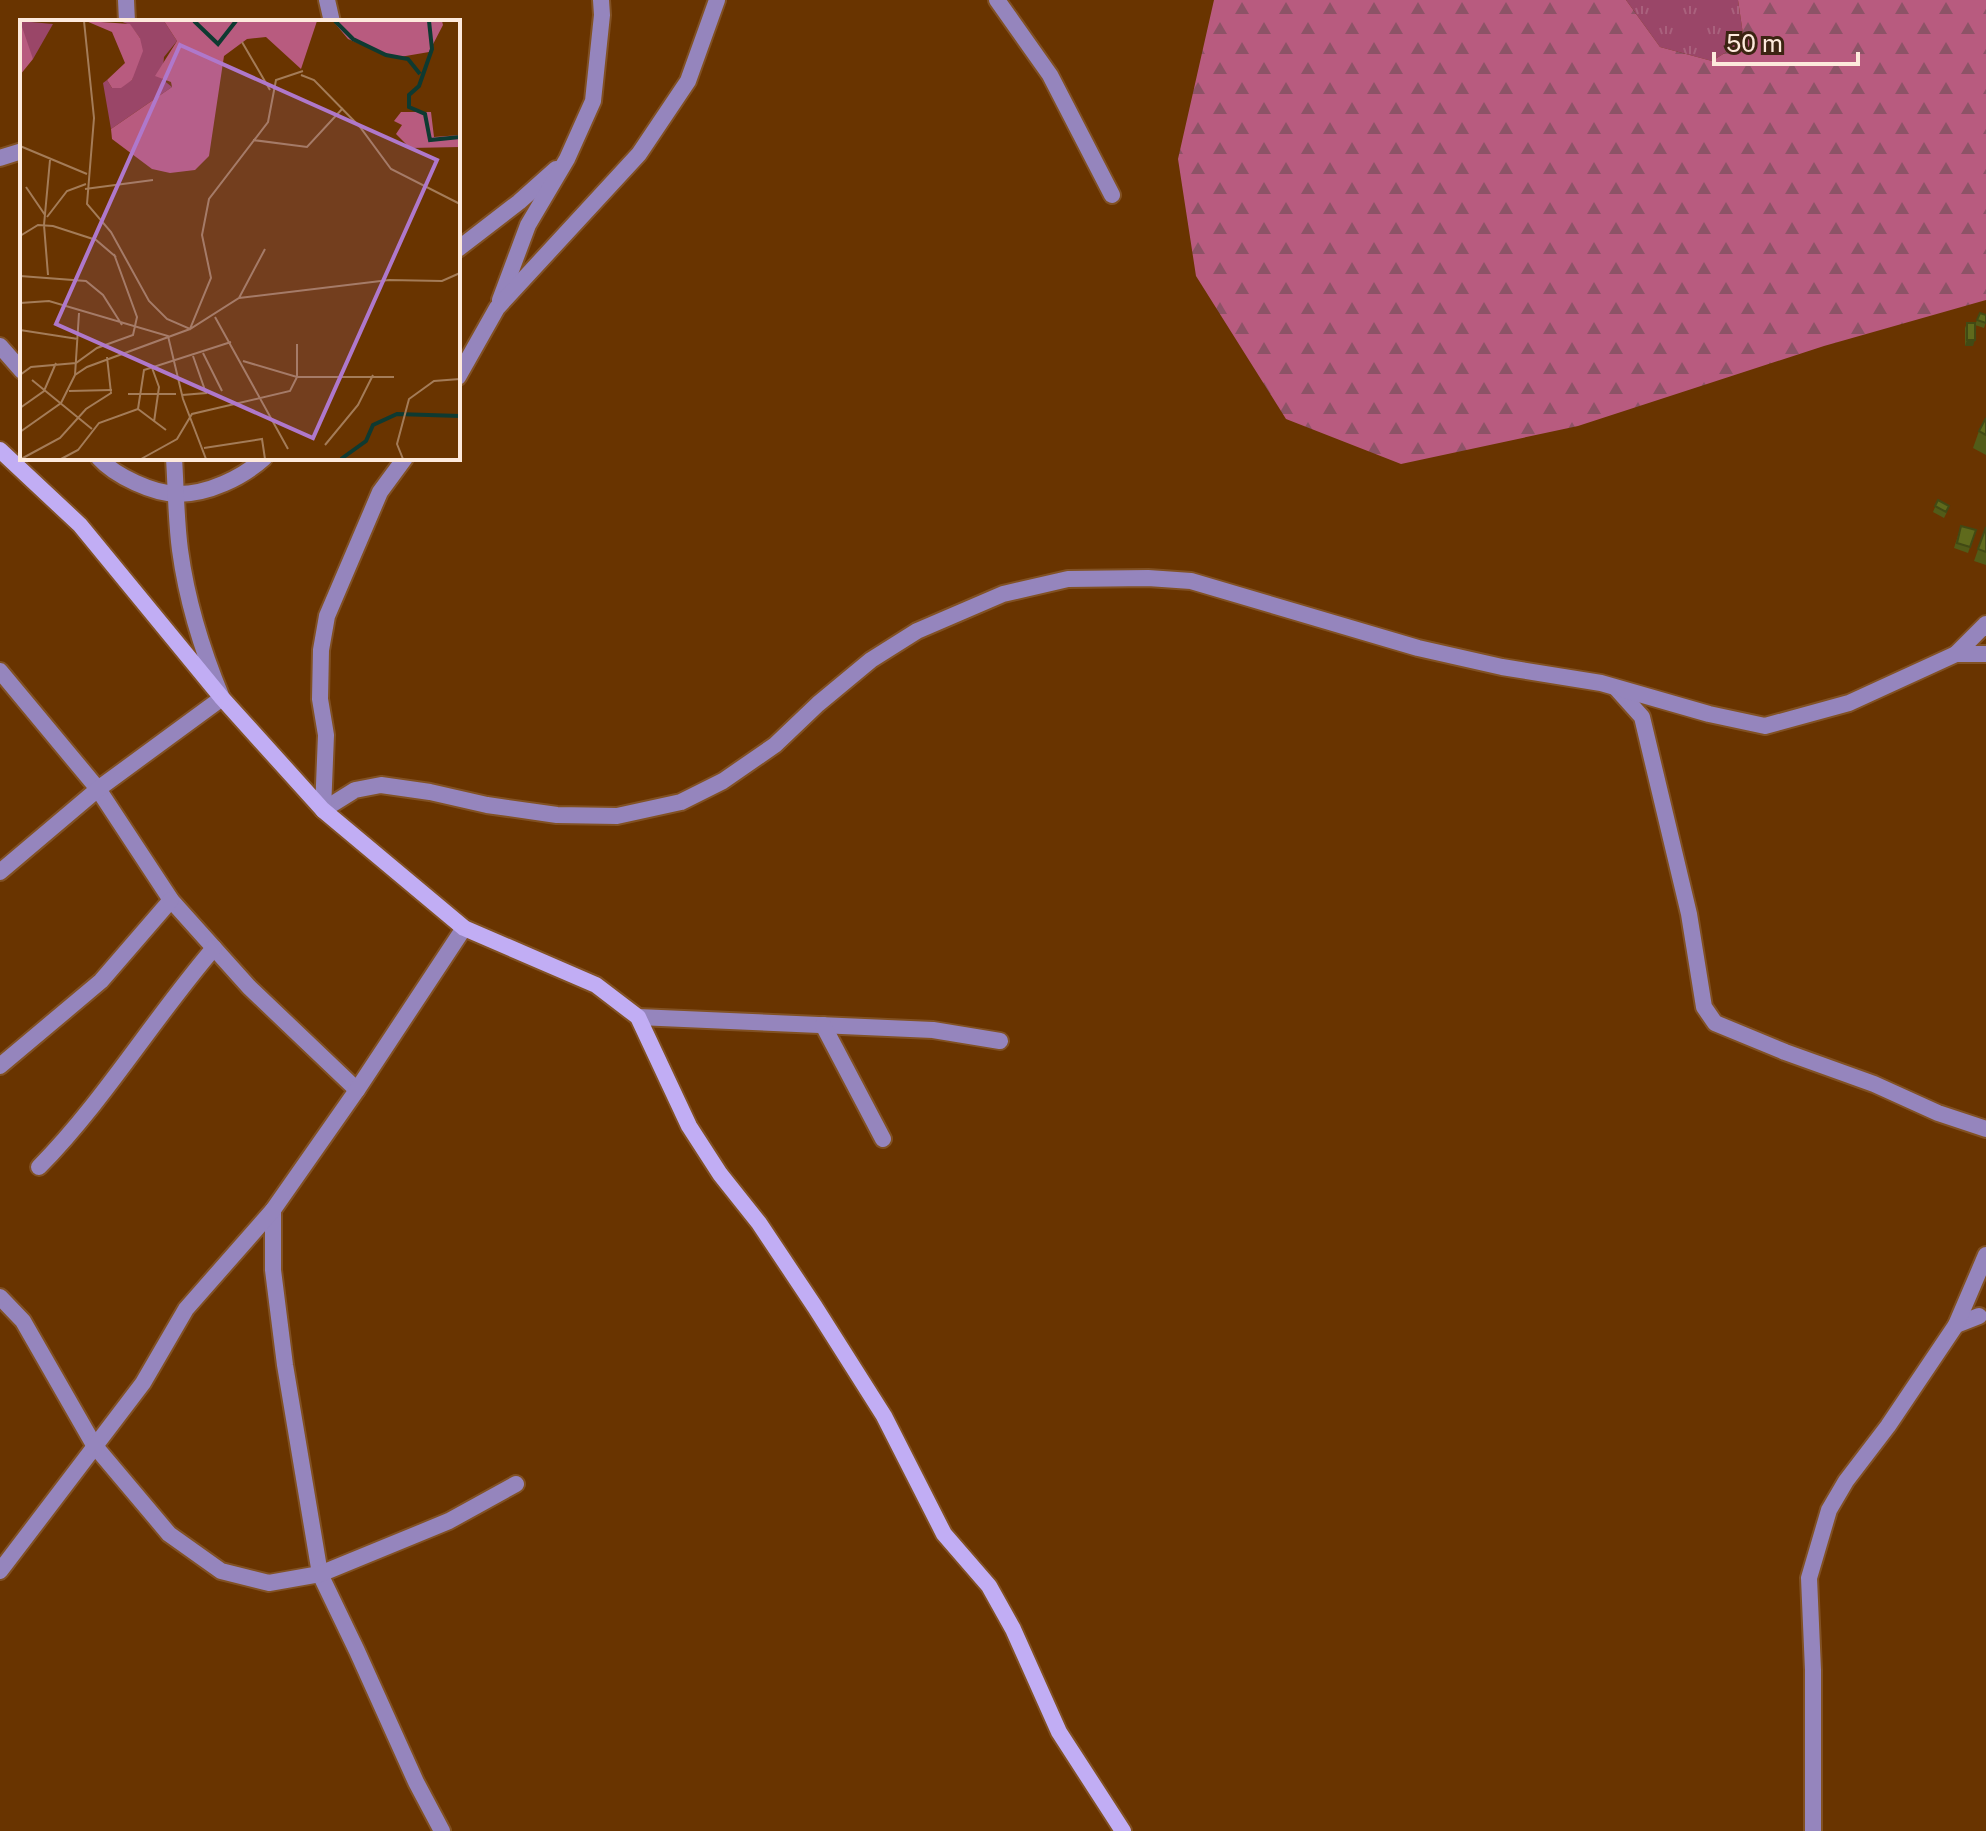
<svg xmlns="http://www.w3.org/2000/svg" width="1986" height="1831" viewBox="0 0 1986 1831" font-family="'Public Sans',sans-serif">
<style>
.grass{fill:url(#grass-tufts)}
.forest{fill:url(#forest-firs)}
.lines{fill:none;stroke-linecap:round;stroke-linejoin:round}
.street-casing{stroke:#815123;stroke-width:20}
.secondary-casing{stroke:#815123;stroke-width:20}
.street{stroke:#9585bd;stroke-width:16}
.secondary{stroke:#c1adf4;stroke-width:16}
.wall{fill:#525b18}
.shaded-wall{fill:#424a14}
.building{fill:#5f6a1c;stroke:#424a14;stroke-width:2}
.inset-river{fill:none;stroke:#0e3a31;stroke-width:4}
.inset-road{fill:none;stroke:#a47c58;stroke-width:2}
.view{fill:#af78cb;fill-opacity:0.15;stroke:#af78cb;stroke-width:4}
.inset-edge{fill:none;stroke:#fde9dc;stroke-width:4}
</style>
<defs>
<pattern id="grass-tufts" width="24" height="20" patternUnits="userSpaceOnUse" patternTransform="scale(2)"><rect width="24" height="20" fill="#9a4668"/><path d="M3 7l-1-3M5 7V3M7 7l1-3M15 17l-1-3M17 17v-4M19 17l1-3" fill="none" stroke="#a9617d"/></pattern>
<pattern id="forest-firs" width="22" height="20" patternUnits="userSpaceOnUse" patternTransform="scale(2)"><rect width="22" height="20" fill="#b85b7f"/><path d="M5 1l3.5 6h-7zM16 11l3.5 6h-7z" fill="#8d5367"/></pattern>
</defs>
<rect width="100%" height="100%" fill="#693400"/>
<path class="grass" d="M1626,0H1738L1744,41L1712,61L1660,47Z"/>
<path class="forest" d="M1214,0H1626L1660,47L1712,61L1744,41L1738,0H1986V300L1824,346L1578,426L1401,464L1286,419L1196,276L1178,159Z"/>
<g class="lines">
<g class="street-casing">
<g id="street">
<path d="M126,0L127,22"/>
<path d="M327,0L332,22"/>
<path d="M997,0L1050,75L1112,195"/>
<path d="M0,158L22,151"/>
<path d="M458,249L519,202L556,169"/>
<path d="M500,300L528,225L567,159L593,101L602,15L601,0"/>
<path d="M0,346L22,371"/>
<path d="M458,377L497,308L639,154L688,81L717,0"/>
<path d="M99,458C115,476 154,494 178,494C208,494 242,478 264,458"/>
<path d="M1956,654L1986,624"/>
<path d="M0,671L98,789L171,900L249,987L357,1090"/>
<path d="M1616,688L1642,717L1689,914L1704,1007L1715,1023L1785,1052L1874,1084L1938,1113L1986,1129"/>
<path d="M323,810L355,790L381,785L430,792L487,805L557,815L617,816L681,802L723,781L775,745L818,704L871,660L917,631L1003,594L1068,579L1148,578L1191,581L1418,648L1502,667L1601,683L1709,714L1765,726L1849,703L1956,654H1986"/>
<path d="M323,810L326,735L320,699L321,650L327,616L380,492L405,458"/>
<path d="M0,872L98,789L222,698C202,650 187,602 180,550C176,520 176,489 174,458"/>
<path d="M638,1017L933,1030L1000,1041"/>
<path d="M823,1025L883,1139"/>
<path d="M0,1066L101,981L171,900"/>
<path d="M39,1167C104,1101 153,1019 214,948"/>
<path d="M273,1210V1270L285,1365L320,1574L357,1651L416,1782L442,1831"/>
<path d="M0,1297L23,1321L94,1445L169,1534L221,1571L269,1583L320,1574L449,1521L516,1484"/>
<path d="M1956,1325L1979,1316"/>
<path d="M0,1571L143,1383L186,1309L273,1210L357,1090L464,928"/>
<path d="M1813,1831V1670L1809,1578L1829,1510L1846,1481L1888,1426L1956,1325L1986,1255"/>
</g>
</g>
<g class="secondary-casing">
<path id="secondary" d="M0,450L80,525L222,698L323,810L464,928L596,985L638,1017L689,1126L720,1174L759,1223L815,1307L884,1416L944,1534L989,1586L1013,1629L1059,1732L1123,1831"/>
</g>
<use href="#street" class="street"/>
<use href="#secondary" class="secondary"/>
</g>
<g class="wall">
<path d="M1980,313L1986,322L1984,328L1975,325Z"/>
<path d="M1967,323L1973,346H1965V328Z"/>
<path d="M1986,418V455L1973,448L1979,431Z"/>
<path d="M1938,500L1947,512L1944,518L1933,512Z"/>
<path d="M1961,526L1976,530L1968,553L1954,548Z"/>
<path d="M1986,527V565L1974,561Z"/>
</g>
<path class="shaded-wall" d="M1967,340H1975L1973,346H1965Z"/>
<g class="building">
<path d="M1980,313L1986,315V323L1977,320Z"/>
<rect x="1967" y="323" width="8" height="17"/>
<path d="M1986,418V435L1979,431Z"/>
<path d="M1938,500L1949,506L1946,512L1935,506Z"/>
<path d="M1961,526L1976,530L1970,547L1957,543Z"/>
<path d="M1986,527V552L1978,549Z"/>
</g>
<g transform="translate(20 20)">
<rect width="440" height="440" fill="#693400"/>
<path d="M0,1L33,4L13,39L6,30ZM100,1H144L157,21L144,37L142,59L152,67L91,109L83,63L87,60L92,68L112,60L120,18L110,5Z" fill="#9a4668"/>
<path d="M0,1L13,39L0,55ZM66,1L110,4L120,18L123,31L112,60L101,68H92L87,60L105,43L92,12ZM144,1H297L281,49L246,17L227,19L204,36L189,136L175,150L150,153L132,149L92,119L91,109L152,67L151,62L135,56L157,21ZM313,1H422L423,5L409,32L374,38L328,19ZM381,92H411L414,117L440,115V127L390,128L376,114L382,105L374,101Z" fill="#b85b7f"/>
<path class="inset-river" d="M174,1L198,24L216,1M315,1L333,19L366,35L388,39L400,54M409,1L412,29L399,66L389,75V87L405,94L410,120L440,117M321,439L346,421L353,405L377,394L440,396"/>
<path class="inset-road" d="M64,1L74,98L67,184L91,212L129,281L147,299L170,309L191,258L182,215L189,179L248,102L256,60L283,51M222,22L250,70M281,55L294,60L340,107L371,149L440,184M233,120L287,127L323,88M0,126L67,154M6,167L25,195M65,169L133,160M27,197L47,171L66,164M0,216L18,205L33,206L76,220L96,237M28,255L24,205L30,140M0,256L66,261L83,275L102,305M219,278L245,229M0,283L29,281L148,316L163,379L186,439M195,297L268,429M0,310L58,319M183,333L202,371M223,341L277,357H374M131,345L139,367L134,402M0,355L11,347L56,343L77,328L113,315L117,297L94,234M55,355L59,293M12,360L72,409M49,371L92,370M108,374H156M162,375L186,373L173,336M0,388L24,371L36,343M118,389L146,410M0,412L41,383L55,355L67,347L170,309L219,278L369,260L422,261L440,253M305,425L338,385L353,355M184,428L242,419L245,439M1,439L40,418L66,389L91,373L87,337M41,439L58,430L79,403L118,389L124,350L211,322M121,439L157,419L172,394L270,371L277,357V324M383,439L377,424L389,379L414,361L440,359"/>
<path class="view" d="M160,25L417,140L293,418L36,304Z"/>
<rect width="440" height="440" class="inset-edge"/>
</g>
<path d="M1714 52v12h144v-12" fill="none" stroke="#fde9dc" stroke-width="4"/>
<text x="1726" y="52" font-size="24" fill="#fde9dc" stroke="#3c2412" stroke-width="6" paint-order="stroke">50 m</text>
</svg>
